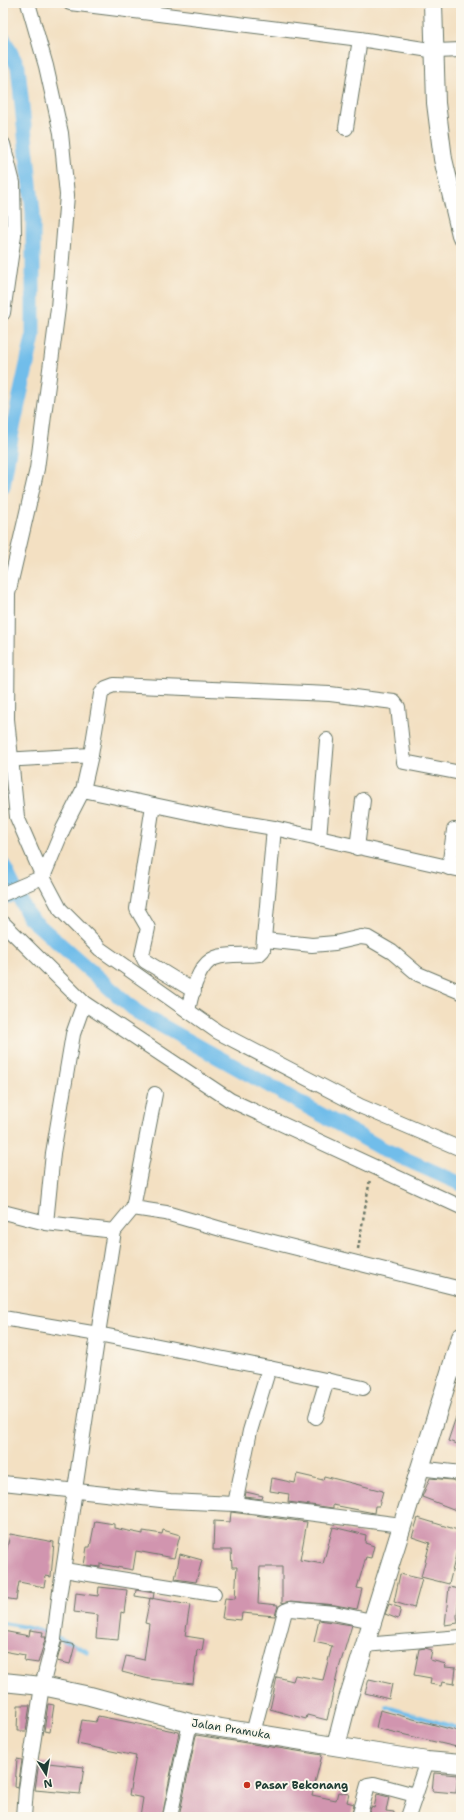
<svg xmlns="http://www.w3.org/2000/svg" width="464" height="1820" viewBox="0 0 464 1820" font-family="'Shantell Sans',sans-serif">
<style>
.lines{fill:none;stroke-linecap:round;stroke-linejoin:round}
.stream{stroke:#71bdea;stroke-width:4}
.canal{stroke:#71bdea;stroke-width:15}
.building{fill:#d195af}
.minor-casing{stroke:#697666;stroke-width:16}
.major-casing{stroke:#697666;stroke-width:20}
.path{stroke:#697666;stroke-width:2.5;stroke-dasharray:3 3;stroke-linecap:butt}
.minor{stroke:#fff;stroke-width:14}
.major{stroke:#fff;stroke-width:18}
.poi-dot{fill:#c8321e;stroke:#fbf7ec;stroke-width:1.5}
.labels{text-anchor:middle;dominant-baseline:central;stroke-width:4;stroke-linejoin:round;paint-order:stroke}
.street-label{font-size:11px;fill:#1f3d34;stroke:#fbf7ec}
.poi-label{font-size:11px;font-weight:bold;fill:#1f3d34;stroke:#fbf7ec;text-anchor:start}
</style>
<rect width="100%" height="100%" fill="#fbf7ec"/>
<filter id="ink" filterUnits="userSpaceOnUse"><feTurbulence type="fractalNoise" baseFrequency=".025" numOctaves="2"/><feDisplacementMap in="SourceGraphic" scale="8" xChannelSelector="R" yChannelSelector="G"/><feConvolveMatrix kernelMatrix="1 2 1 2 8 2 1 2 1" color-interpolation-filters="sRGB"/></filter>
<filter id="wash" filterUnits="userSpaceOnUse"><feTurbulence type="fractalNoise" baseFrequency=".012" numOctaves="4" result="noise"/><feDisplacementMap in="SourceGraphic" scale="16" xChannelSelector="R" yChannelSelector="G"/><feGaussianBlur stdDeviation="0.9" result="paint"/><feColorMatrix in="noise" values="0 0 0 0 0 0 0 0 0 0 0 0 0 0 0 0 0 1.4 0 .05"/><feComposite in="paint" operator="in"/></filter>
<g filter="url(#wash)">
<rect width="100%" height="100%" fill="#f3e0c2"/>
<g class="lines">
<g class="stream">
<path d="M3,903L20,899"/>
<path d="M3,1623C34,1627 61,1637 88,1652"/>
<path d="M387,1707L461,1729"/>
</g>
<g class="canal">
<path d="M3,38L18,67L33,213V337L12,432L3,487"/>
<path d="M3,865L29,917L137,1012L383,1149L461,1184"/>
</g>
</g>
<g id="blocks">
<g class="building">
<path d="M459,1408L461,1409V1445L448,1441Z"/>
<path d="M297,1474L323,1480L324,1476L383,1491L379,1506H375L374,1513L333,1505V1508L288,1502L289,1494L270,1491L272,1478L295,1483Z"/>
<path d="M430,1478L452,1480L461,1484V1512L422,1497Z"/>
<path d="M246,1492L263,1496L262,1499L245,1497Z"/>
<path d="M231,1512L307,1522L300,1560L323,1564L333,1527L366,1535L365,1543L374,1546L371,1558L366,1557L357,1588L362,1589L357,1609L335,1605L291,1601L282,1603V1567H260L258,1603L278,1605L275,1616L242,1613L241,1620L222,1618L225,1598L235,1599L237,1567H232L231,1550H213L214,1521L230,1522Z"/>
<path d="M418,1518L461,1531V1552L457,1551L449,1584L421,1577L430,1543L412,1537Z"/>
<path d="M95,1521L114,1524V1528L143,1534V1531L162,1534L163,1530L180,1535L174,1558L136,1551L133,1570L100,1564V1567L84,1565L87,1547H90Z"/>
<path d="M10,1534L54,1542L51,1577L46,1576L44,1587L19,1582L16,1600L3,1598V1558H5Z"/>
<path d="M180,1554L202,1560L196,1582L175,1579Z"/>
<path d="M400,1574L422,1579L414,1608L394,1602Z"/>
<path d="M99,1587L127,1590L124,1613L121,1612L118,1640L96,1638L98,1615L74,1612L76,1593L98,1596Z"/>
<path d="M449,1587L460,1589L457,1616L458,1623L445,1625Z"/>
<path d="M136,1590L154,1593L153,1599L135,1596Z"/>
<path d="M150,1598L190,1605L185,1636L204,1639L202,1651L197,1650L193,1684L149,1679L122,1672L126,1656L144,1660L149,1624L145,1623Z"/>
<path d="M389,1604L401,1608L398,1619L385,1614Z"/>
<path d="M319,1620L352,1625L337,1675L327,1720L307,1715L306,1719L270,1709L277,1677L293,1681L295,1675L323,1680L332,1646L314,1642Z"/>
<path d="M30,1630L43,1632L42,1637H46L38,1663L24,1661L25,1655L3,1651V1631L29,1636Z"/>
<path d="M62,1642L75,1645L70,1664L57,1661Z"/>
<path d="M425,1648L432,1650L430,1660L446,1664L445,1667L456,1668L454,1684L442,1682L441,1686L430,1684L431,1678L414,1675L419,1649Z"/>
<path d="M369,1679L392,1684L389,1699L365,1693Z"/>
<path d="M48,1704L54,1705L50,1732L44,1731Z"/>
<path d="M18,1705H30L26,1731H17Z"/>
<path d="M380,1710L461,1732V1748L376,1728Z"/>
<path d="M98,1716L179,1732L162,1817H140L143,1798L129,1795L136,1756L77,1744L82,1720L96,1722Z"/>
<path d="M196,1735L322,1755L312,1795L336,1800L338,1792L349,1794L347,1802L354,1804L351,1817H179Z"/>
<path d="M17,1759L22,1760L18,1788L15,1787Z"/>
<path d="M39,1762L84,1767L80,1794L35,1790Z"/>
<path d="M434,1773L458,1775L456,1793L432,1791Z"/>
<path d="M377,1794L389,1797L386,1811L394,1812L393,1817H368L371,1807L374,1808Z"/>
</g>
</g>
</g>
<g filter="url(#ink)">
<use href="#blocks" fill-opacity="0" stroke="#697666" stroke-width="1"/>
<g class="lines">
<g class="minor-casing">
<g id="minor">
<path d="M28,3L46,66L61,133L67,195L58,308L37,469L8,594L7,719L17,817L43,877L60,909L100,949L218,1032L360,1106L461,1149"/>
<path d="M70,3L360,39L436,51L461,50"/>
<path d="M346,128L360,39"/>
<path d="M3,144L13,183L14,235L3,313"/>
<path d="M91,755L101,694L106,688L114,685L330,694L394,702L398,707L404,762L461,773"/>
<path d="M3,760L91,755L83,790L225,820L274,828L461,870"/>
<path d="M153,805L137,909L148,928L142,955L145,961L194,991"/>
<path d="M319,839L327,740"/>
<path d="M357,848L363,800"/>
<path d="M449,868L454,830"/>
<path d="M3,894L43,877L63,829L83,790"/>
<path d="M3,923L84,1003L230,1100L461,1207"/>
<path d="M265,940L312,945L335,943L361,937L368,938L392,952L418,974L461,992"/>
<path d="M188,1011C191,995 198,964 215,958C228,953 245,956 259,954L263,950L274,828"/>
<path d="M133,1208L155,1094"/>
<path d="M3,1212L46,1223L114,1231"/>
<path d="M46,1223L53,1153L73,1034L84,1003"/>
<path d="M3,1318L98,1334L59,1598L54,1639L42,1686L26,1789L24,1817"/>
<path d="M269,1368L363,1388"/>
<path d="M316,1417L327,1380"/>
<path d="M419,1468L461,1473"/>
<path d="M3,1483L170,1501L235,1504L402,1525"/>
<path d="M235,1504L250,1431L269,1368L98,1334L114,1231L133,1208L166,1213L221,1229L461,1289"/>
<path d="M64,1570L214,1594"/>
<path d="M364,1645L461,1637"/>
<path d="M253,1733L285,1611L290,1609L334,1613L372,1621"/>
<path d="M170,1817L190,1723"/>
<path d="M359,1817L368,1785L374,1784L415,1795"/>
<path d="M408,1817L427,1761"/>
</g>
</g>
<g class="major-casing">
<g id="major">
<path d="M433,3L436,103L443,159L461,235"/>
<path d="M3,1682L42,1686L90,1696L190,1723L427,1761L461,1764"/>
<path d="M336,1746L348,1699L461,1337"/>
</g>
</g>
<path class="path" d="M358,1249L370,1179"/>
<use href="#minor" class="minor"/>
<use href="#major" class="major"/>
</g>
</g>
<circle class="poi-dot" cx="247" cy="1785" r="4"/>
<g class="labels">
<g class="street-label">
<text transform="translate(231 1729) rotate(9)">Jalan Pramuka</text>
</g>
<g class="poi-label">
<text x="255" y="1785">Pasar Bekonang</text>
</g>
</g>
<rect width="464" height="1820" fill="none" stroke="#fbf7ec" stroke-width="16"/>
<g transform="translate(46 1774) rotate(169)" stroke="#fbf7ec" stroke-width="3" paint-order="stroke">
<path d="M0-3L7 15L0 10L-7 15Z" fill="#1f3d34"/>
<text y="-6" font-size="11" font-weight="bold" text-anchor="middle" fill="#1f3d34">N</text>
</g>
</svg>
